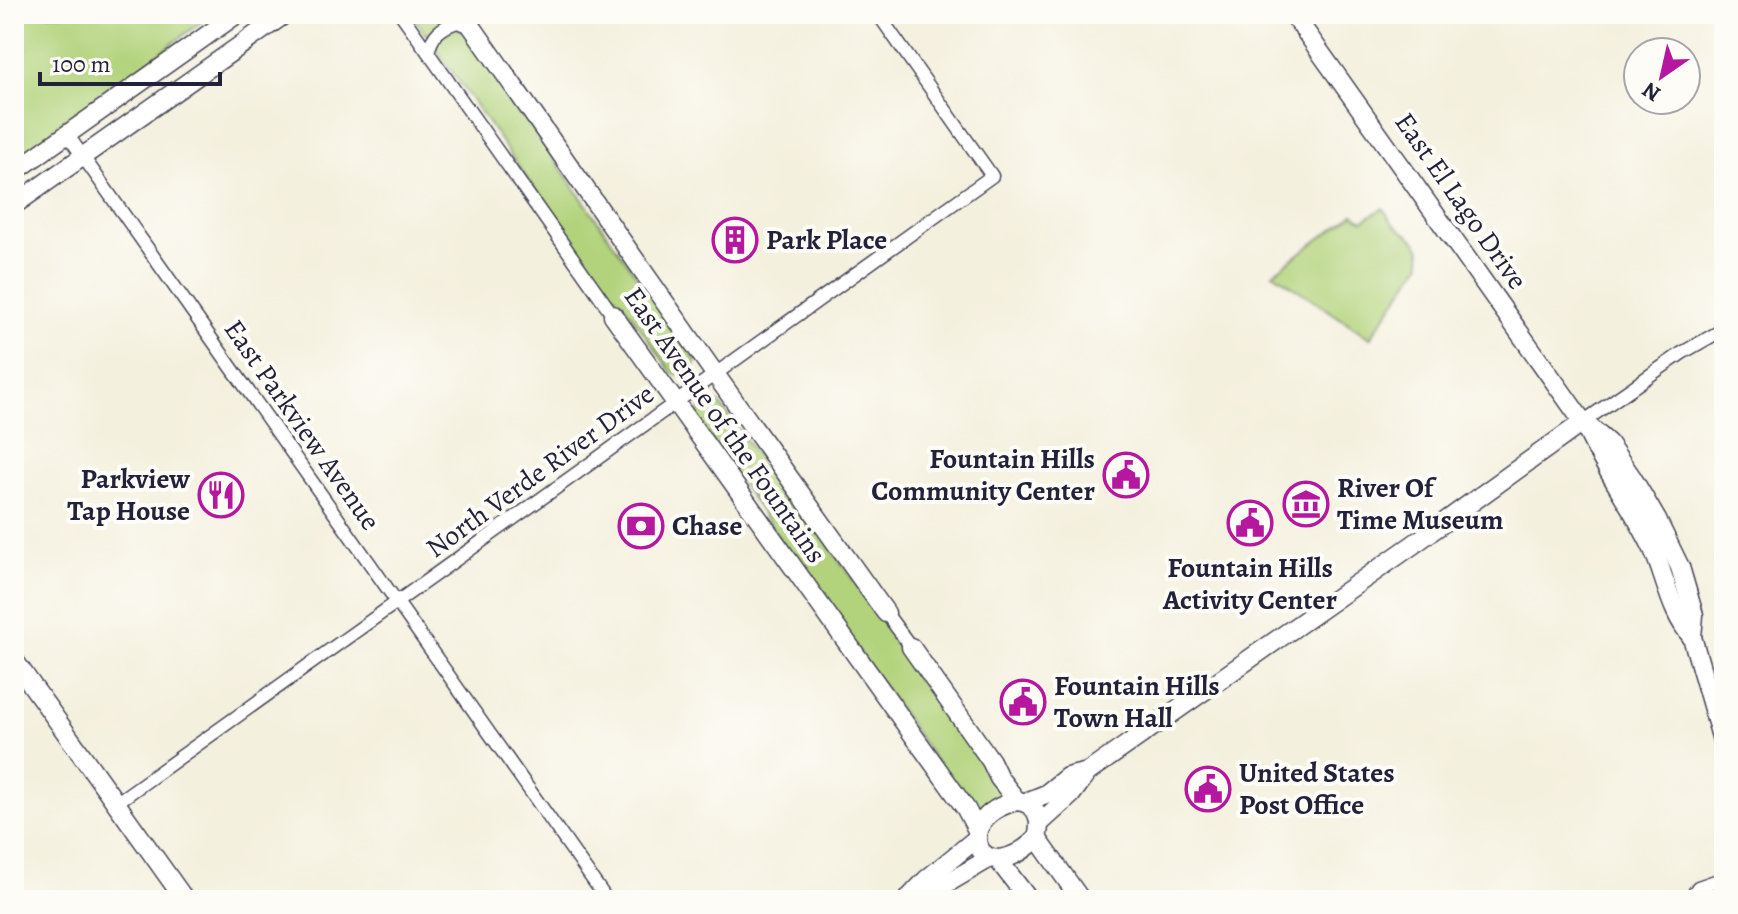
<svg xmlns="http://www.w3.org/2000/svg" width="1738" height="914" viewBox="0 0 1738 914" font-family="Alegreya,serif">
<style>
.green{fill:#b2d37b;stroke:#6a7a5b;stroke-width:2}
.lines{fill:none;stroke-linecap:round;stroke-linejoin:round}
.street-casing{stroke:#424153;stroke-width:15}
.secondary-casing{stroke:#424153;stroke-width:21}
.street{stroke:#fff;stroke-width:12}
.secondary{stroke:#fff;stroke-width:18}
.labels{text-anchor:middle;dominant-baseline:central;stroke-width:8;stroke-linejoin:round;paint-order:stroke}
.street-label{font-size:28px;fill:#22223b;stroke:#fdfcf7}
.poi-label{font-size:28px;font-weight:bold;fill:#22223b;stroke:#fdfcf7;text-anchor:start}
</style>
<rect width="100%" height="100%" fill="#fdfcf7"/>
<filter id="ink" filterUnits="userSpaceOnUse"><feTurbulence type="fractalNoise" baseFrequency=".0125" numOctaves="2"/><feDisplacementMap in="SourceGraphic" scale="16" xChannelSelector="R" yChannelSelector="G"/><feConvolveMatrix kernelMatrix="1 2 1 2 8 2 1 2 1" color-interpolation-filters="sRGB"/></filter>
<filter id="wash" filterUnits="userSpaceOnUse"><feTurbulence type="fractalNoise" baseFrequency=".006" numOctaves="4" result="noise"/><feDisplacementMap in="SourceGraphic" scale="32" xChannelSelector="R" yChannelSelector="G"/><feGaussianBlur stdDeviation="1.8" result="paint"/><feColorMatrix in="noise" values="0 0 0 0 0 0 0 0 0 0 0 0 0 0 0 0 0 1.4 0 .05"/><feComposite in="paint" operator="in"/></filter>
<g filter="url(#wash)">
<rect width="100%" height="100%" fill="#f4f0de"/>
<g class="green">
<path d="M14,14H212L14,161Z"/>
<path d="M411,14H452L454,16L426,35Z"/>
<path d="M455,27L464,31L696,360C694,373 684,380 672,373L625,306L595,275L436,49V40Z"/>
<path d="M1383,208C1386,213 1390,220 1394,224C1408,237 1427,241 1420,265L1370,338L1273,273L1354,214L1363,220Z"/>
<path d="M714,401L720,404L769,472L799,503L999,787L1008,795L990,804L976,819L697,420L700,409Z"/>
</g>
</g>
<g filter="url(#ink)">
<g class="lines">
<g class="street-casing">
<g id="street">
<path d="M401,14L613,315"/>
<path d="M428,52C433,34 440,28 457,22L470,26"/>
<path d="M67,134L607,900"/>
<path d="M1583,422L1682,353L1724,329"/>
<path d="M886,613L911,647"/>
<path d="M116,803L992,176L878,14"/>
<path d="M1689,900L1698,887L1724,878"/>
<path d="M1723,900H1724"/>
</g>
</g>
<g class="secondary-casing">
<g id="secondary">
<path d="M463,14L715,374L886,613"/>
<path d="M1293,14L1583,422C1602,466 1631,504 1652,547C1666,578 1670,612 1692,637"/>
<path d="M14,172L237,14"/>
<path d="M14,205L285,14"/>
<path d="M613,315L966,809L977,830"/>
<path d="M1585,423L1608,443L1633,479L1657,520L1680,567L1694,615L1692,637L1724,747"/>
<path d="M911,647L991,761L999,778L1017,801"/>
<path d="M14,660L185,900"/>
<path d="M1017,801C1038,803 1042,820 1037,838C980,895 946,818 1017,801Z"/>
<path d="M1026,802L1046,794L1067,777L1088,772"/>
<path d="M1040,823L1071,795L1088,772L1414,544L1583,422"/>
<path d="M1037,838L1081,900"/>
<path d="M999,861L1029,900"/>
<path d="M909,898L929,894L990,858"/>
<path d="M909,898L927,879L977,838"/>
</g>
</g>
<use href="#street" class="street"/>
<use href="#secondary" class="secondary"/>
</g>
</g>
<defs>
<g id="building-ring" transform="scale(2.3)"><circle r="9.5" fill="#fdfcf7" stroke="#b5179e" stroke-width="1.5"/><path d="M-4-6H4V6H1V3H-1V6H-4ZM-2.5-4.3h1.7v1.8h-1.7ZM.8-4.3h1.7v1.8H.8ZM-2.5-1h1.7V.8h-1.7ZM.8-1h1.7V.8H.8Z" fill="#b5179e"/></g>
<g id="civic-ring" transform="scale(2.3)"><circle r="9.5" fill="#fdfcf7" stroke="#b5179e" stroke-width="1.5"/><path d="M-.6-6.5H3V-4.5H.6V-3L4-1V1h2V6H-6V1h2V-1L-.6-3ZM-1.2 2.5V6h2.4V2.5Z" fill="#b5179e"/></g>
<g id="restaurant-ring" transform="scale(2.3)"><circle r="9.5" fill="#fdfcf7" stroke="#b5179e" stroke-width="1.5"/><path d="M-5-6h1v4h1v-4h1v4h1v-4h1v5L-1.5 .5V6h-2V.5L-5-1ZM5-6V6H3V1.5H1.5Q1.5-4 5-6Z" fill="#b5179e"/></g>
<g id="museum-ring" transform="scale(2.3)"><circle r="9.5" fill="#fdfcf7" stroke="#b5179e" stroke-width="1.5"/><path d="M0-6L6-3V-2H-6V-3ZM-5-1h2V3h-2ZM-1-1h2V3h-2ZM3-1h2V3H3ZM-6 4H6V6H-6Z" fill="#b5179e"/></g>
<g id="bank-ring" transform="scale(2.3)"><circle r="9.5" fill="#fdfcf7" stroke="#b5179e" stroke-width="1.5"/><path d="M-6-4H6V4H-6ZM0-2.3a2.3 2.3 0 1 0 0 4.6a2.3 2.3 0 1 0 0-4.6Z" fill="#b5179e"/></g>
</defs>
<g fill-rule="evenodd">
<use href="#building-ring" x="735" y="240"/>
<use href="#civic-ring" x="1126" y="475"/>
<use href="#restaurant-ring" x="221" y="495"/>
<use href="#museum-ring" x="1306" y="504"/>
<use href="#civic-ring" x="1250" y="523"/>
<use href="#bank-ring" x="641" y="526"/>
<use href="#civic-ring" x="1023" y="702"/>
<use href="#civic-ring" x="1208" y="789"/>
</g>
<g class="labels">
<g class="street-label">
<text transform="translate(1461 201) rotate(55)">East El Lago Drive</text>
<text transform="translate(302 425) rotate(55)">East Parkview Avenue</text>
<text transform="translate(725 425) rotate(55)">East Avenue of the Fountains</text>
<text transform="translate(540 471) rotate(-36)">North Verde River Drive</text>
</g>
<g class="poi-label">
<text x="766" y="240">Park Place</text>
<text x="1095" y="459" text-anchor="end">Fountain Hills<tspan x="1095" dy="32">Community Center</tspan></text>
<text x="190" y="479" text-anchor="end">Parkview<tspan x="190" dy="32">Tap House</tspan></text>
<text x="1337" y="488">River Of<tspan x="1337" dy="32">Time Museum</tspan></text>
<text x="672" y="526">Chase</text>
<text x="1250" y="568" text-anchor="middle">Fountain Hills<tspan x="1250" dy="32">Activity Center</tspan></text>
<text x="1054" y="686">Fountain Hills<tspan x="1054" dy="32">Town Hall</tspan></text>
<text x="1239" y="773">United States<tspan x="1239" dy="32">Post Office</tspan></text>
</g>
</g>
<rect width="1738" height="914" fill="none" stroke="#fdfcf7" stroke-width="48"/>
<g transform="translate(1662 76) rotate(214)"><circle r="38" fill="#fdfcf7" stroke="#a5a5ac" stroke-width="2"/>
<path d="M0-6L14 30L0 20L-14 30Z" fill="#b5179e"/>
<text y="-12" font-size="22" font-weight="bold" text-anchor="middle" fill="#22223b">N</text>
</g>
<path d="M40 72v12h180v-12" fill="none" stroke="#22223b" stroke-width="4"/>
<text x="52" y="72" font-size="24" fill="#22223b" stroke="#fdfcf7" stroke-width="6" paint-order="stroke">100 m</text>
</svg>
